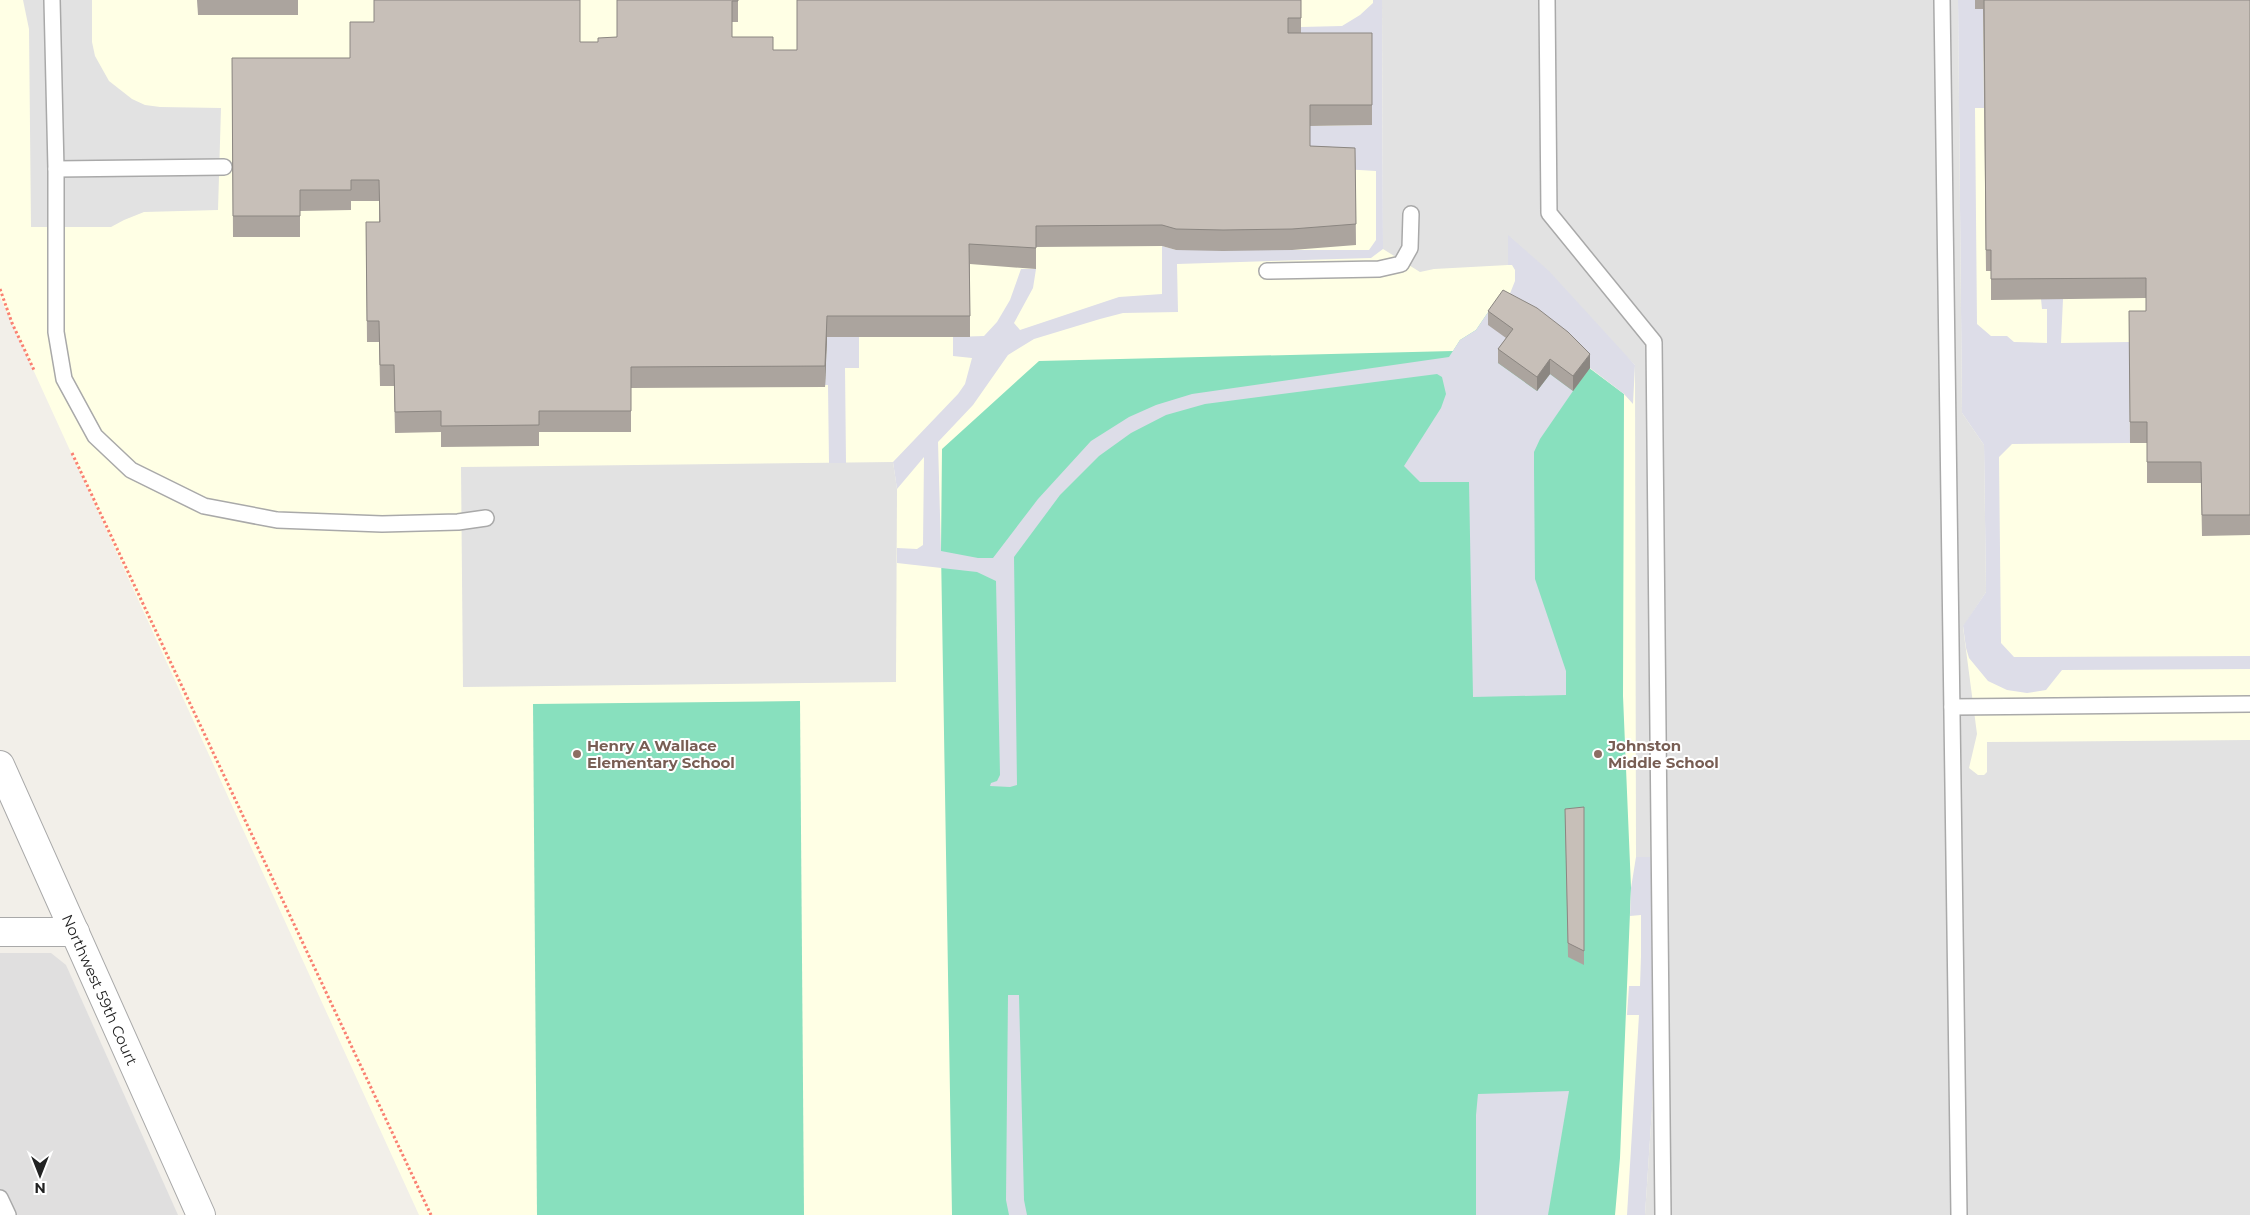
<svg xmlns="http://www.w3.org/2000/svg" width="2250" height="1215" viewBox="0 0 2250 1215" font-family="Montserrat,sans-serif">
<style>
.residential{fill:#e0dfdf}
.education{fill:#ffffe5}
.pitch{fill:#88e0be}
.parking{fill:#e2e2e2}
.plaza{fill:#dddde8}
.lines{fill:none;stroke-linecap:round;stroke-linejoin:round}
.service-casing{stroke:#a9a9a9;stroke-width:18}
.minor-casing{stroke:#a9a9a9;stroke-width:30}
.path{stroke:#fa8072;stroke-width:3;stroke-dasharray:2.5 2.5;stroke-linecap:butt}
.service{stroke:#fff;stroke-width:15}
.minor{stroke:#fff;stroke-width:28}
.wall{fill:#aba49e}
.shaded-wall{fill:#8b8681}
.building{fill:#c7bfb8;stroke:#8b8681}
.education-dot{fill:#8d6e63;stroke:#fff;stroke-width:2}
.labels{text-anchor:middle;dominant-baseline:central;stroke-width:4;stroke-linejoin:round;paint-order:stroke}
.education-label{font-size:15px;font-weight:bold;fill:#785e54;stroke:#fff;text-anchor:start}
.street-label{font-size:15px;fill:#222;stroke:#fff}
</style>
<rect width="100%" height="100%" fill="#f2efe9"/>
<path class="residential" d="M0,953H51L66,965L178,1215H0Z"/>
<path class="education" d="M0,0H2250V1215H419L0,297Z"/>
<g class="pitch">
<path d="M1497,299L1624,394L1623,696L1631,888L1620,1158L1615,1215H952L941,551L942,449L1039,361L1453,351L1460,340L1476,330Z"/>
<path d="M800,701L804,1215H537L533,704Z"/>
</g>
<g class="parking">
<path d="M23,0H92V42L95,56L109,81L132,99L145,105L160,107L221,108L218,210L144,212L124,220L111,227H31L29,29Z"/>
<path d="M1382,0H1958L1962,413L1984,445L1986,592L1963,627L1977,734L1969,768L1978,775H1984L1987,772V742L2250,740V1215H1645L1652,1109L1655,1035L1654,857H1636L1635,365L1508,236V265L1434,269L1420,272L1383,249Z"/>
<path d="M893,462L897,489L896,682L463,687L461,467Z"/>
</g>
<g class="plaza">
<path d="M1373,0H1382L1383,249L1371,258L1177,264L1178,312L1123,313L1100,319L1034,339L1008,355L973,405L938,442L941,551L978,558H993L1038,499L1091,441L1129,417L1156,405L1192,394L1449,357L1460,340L1476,330L1497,299L1509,296L1515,281V270L1512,265H1508V235L1549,271L1635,365L1633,404L1624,394L1590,368L1568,346L1513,343L1498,363L1537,391L1550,374L1573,391L1540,439L1534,452V469L1535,579L1566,671V695L1473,697L1469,482H1420L1404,466L1441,408L1446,394L1442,377L1437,374L1205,404L1166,415L1131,433L1099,456L1060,495L1014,557L1017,785L1010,787L990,786L991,783L997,781L1000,775L996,581L977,572L897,563V548L917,549L923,545L924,457L897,489L893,462L958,394L965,384L972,358L953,356V337L984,336L997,322L1010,300L1021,269H1036L1033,288L1014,323L1020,330L1119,297L1162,294V246L1176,250H1369L1376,240V171L1310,167V126L1372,125L1301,39V27L1342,26L1360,15L1373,3Z"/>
<path d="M1958,0H1975V9H1983L1984,108H1975L1977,324L1991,336H2007L2014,342L2047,343V309H2042L2041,299H2063L2061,343L2129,342L2130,443L2012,444L1999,457L2001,643L2014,657L2250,656V669L2062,670L2046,690L2027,693L2007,690L1988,681L1969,658L1966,648L1963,626L1986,592L1984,445L1962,413Z"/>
<path d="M827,337H859V368H845L846,463H829L828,385H825Z"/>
<path d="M1636,857H1654L1655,1035L1652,1109L1645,1215H1627L1639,1015H1627L1629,986H1640L1641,956V915L1630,916L1631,888Z"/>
<path d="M1008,995H1019L1024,1200L1027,1215H1009L1006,1200Z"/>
<path d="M1569,1091L1548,1215H1476V1115L1478,1094Z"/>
</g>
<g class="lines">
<g class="service-casing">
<g id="service">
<path d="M52,0L56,169V332L64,379L95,436L131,470L204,506L277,520L382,524L458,522L486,518"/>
<path d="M1547,0L1549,213L1654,342L1663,1215"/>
<path d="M1942,0L1959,1215"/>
<path d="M56,169L224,167"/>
<path d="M1267,271L1379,269L1401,264L1410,248L1411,214"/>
<path d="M1952,707L2250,704"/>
<path d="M0,1198L8,1215"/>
</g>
</g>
<g class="minor-casing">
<g id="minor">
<path id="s1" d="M0,765L201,1215"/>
<path d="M0,932H75"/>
</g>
</g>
<g class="path">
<path d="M0,289L12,323L34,370"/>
<path d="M72,453L431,1215"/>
</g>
<use href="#service" class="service"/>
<use href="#minor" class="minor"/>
</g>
<g class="wall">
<path d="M197,0H298V15H198Z"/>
<path d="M617,0H738V22H732V37L773,50H797L1301,0V33H1372V125L1310,126V146L1355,148L1356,245L1292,250L1223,251L1176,250L1162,246L1036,247V269L970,264V337H827L825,387L631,388V432H539V446L441,447V432L395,433L394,386H380L379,342H367L366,222H379V201H351V210L300,211V237H233L232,58H350L580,42H598L617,37Z"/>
<path d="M1975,0H2250V535L2202,536L2201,483H2147V443H2130L2129,311H2146V298L1991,300V271H1986L1983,9H1975Z"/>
<path d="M1488,311L1590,368L1573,391L1550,374L1537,391L1498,363V349L1506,338L1488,325Z"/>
<path d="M1565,809L1584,951V965L1568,957Z"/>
</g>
<g class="shaded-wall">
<path d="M827,316V337L825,387V366Z"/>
<path d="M1590,354V368L1573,391V376Z"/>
<path d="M1550,359V374L1537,391V377Z"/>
</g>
<g class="building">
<path d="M374,0H580V42H598V38L617,37V0H738V1H732V37H773V50H797V0H1301V18H1288V33H1372V105H1310V146L1355,148L1356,224L1292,229L1223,230L1176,229L1162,225L1036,226V248L969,244L970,316H827L825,366L631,367V411H539V425L441,426V411L395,412L394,365H380L379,321H367L366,222H380L379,180H351V190H300V216H233L232,58H350V22H374Z"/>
<path d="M1984,0H2250V515H2202L2201,462H2147V422H2130L2129,311H2146V278L1991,279V250H1986Z"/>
<path d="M1503,290L1537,308L1568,332L1590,354L1573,376L1550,359L1537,377L1498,349L1513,329L1488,311Z"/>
<path d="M1584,807V951L1568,943L1565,809Z"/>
</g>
<g class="education-dot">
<circle cx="577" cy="754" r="5"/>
<circle cx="1598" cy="754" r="5"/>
</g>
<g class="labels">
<g class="education-label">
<text x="587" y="745">Henry A Wallace<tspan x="587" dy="17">Elementary School</tspan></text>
<text x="1608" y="745">Johnston<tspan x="1608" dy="17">Middle School</tspan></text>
</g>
<g class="street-label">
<text stroke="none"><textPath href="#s1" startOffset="246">Northwest 59th Court</textPath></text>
</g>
</g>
<g transform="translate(40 1175) rotate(180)" stroke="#ffffff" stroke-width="4" paint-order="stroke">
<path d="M0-4L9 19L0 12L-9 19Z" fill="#222222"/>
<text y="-8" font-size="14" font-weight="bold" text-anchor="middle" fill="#222222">N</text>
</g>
</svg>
